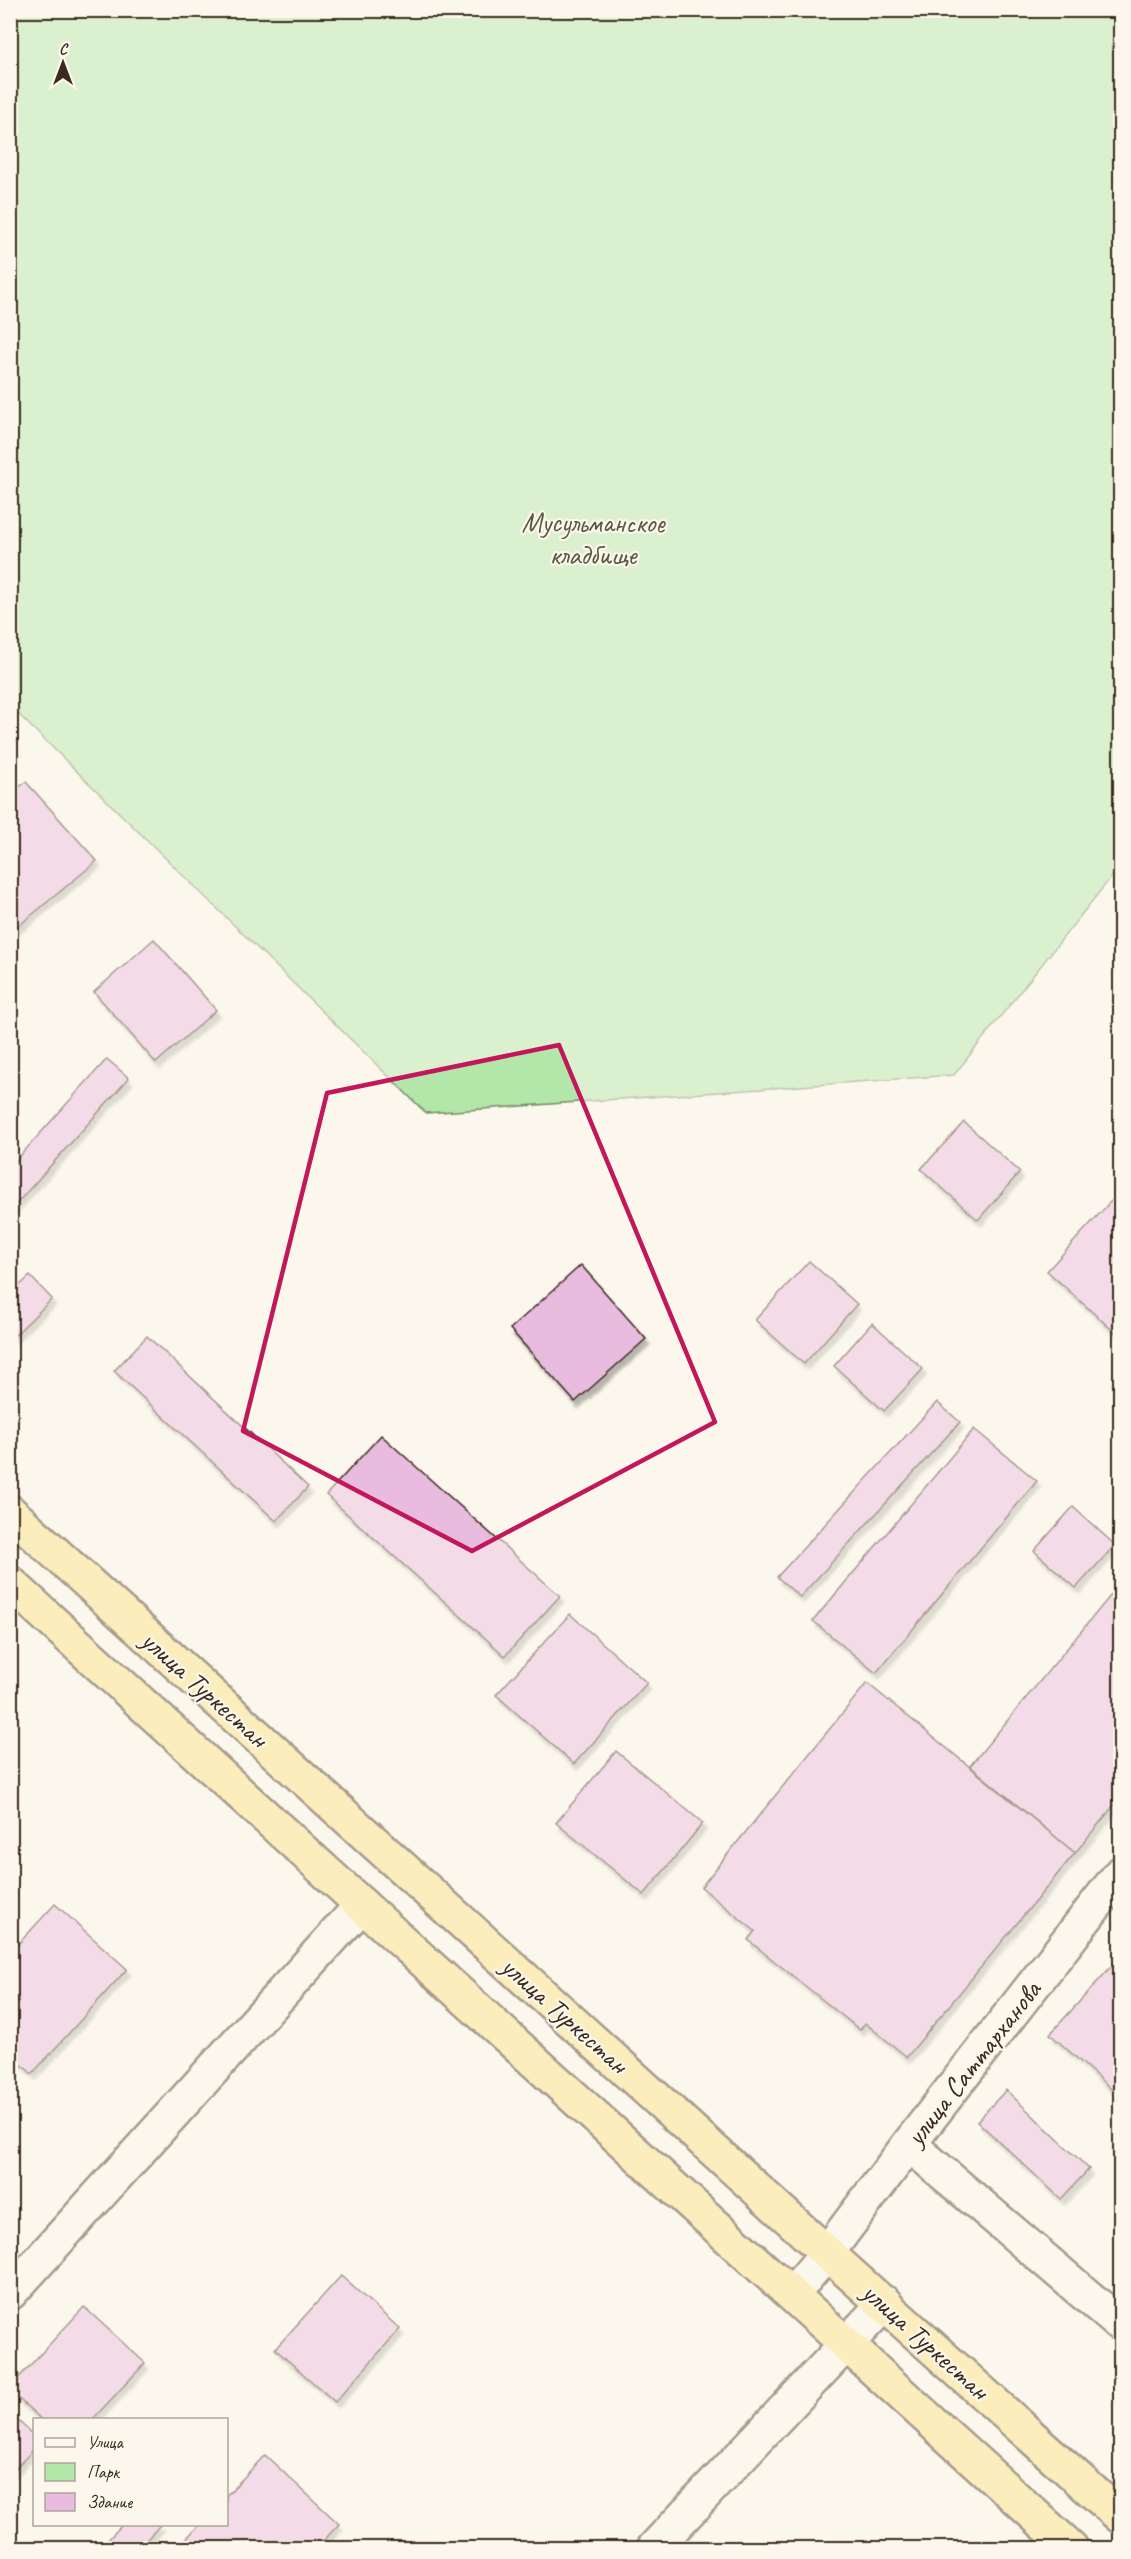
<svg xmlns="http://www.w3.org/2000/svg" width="1131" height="2559" viewBox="0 0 1131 2559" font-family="Caveat,sans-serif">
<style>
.green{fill:#b2e7a9;stroke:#768864;stroke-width:1.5}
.building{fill:#e9bbdf;stroke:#3b2a1e;stroke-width:1.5;filter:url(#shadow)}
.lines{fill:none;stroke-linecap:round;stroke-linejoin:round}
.minor-casing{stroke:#3b2a1e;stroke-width:38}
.highway-casing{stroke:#3b2a1e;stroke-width:38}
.minor{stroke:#fbf7ec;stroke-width:33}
.highway{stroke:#fce080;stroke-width:33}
.marked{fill:none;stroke:#c2185b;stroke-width:4.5;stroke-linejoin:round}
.labels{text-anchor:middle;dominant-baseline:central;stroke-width:4.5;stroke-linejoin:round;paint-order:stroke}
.park-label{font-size:28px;fill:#595941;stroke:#fbf7ec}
.street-label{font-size:28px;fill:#3b2a1e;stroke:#fbf7ec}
</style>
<defs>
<filter id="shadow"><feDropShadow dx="3.5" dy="6" stdDeviation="1.5" flood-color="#0004"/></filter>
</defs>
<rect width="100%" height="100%" fill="#fbf7ec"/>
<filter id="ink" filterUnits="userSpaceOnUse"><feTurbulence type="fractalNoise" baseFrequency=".0167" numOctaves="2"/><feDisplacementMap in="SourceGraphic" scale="12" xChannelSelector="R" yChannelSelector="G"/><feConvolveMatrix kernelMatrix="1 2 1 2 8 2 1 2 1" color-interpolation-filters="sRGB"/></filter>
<g filter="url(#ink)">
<path class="green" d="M10,11H1120V866L954,1075L426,1113L11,707Z"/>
<g class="building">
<path d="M26,782L97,861L10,933V794Z"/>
<path d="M154,939L216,1010L156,1063L94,992Z"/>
<path d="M107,1059L129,1078L10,1211V1167Z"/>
<path d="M964,1122L1020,1172L978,1220L921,1169Z"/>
<path d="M1112,1200L1120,1207V1337L1047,1271Z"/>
<path d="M809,1261L857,1304L804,1364L755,1320Z"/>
<path d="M581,1265L646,1339L575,1402L510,1329Z"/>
<path d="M30,1276L52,1299L12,1338L10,1294Z"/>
<path d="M872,1323L923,1369L884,1411L834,1366Z"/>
<path d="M147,1336L308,1487L276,1521L114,1371Z"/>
<path d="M937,1402L960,1422L800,1597L777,1577Z"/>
<path d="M974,1429L1037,1481L876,1673L813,1621Z"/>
<path d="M381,1435L560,1596L505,1656L326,1495Z"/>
<path d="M1073,1507L1115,1545L1076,1588L1034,1551Z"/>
<path d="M1120,1584V1798L1075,1853L970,1766Z"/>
<path d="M570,1614L647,1683L574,1764L496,1695Z"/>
<path d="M867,1683L1075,1853L907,2057L865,2023L860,2030L748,1940L755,1931L701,1887Z"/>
<path d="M616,1751L703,1823L644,1895L556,1823Z"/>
<path d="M55,1904L127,1969L32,2074L10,2054V1953Z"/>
<path d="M1120,1957V2097L1050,2034Z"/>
<path d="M1006,2090L1089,2169L1061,2199L977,2121Z"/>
<path d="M341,2276L400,2329L335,2402L275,2349Z"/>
<path d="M84,2307L145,2363L92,2420H42L10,2391V2387Z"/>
<path d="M10,2413L34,2436V2449L10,2474Z"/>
<path d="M265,2455L339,2524L317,2548H194L185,2540L200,2524H226V2496Z"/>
<path d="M123,2524H161L139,2548H100Z"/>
</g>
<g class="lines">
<g class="minor-casing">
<g id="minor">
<path d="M909,2144L1120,2324"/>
<path d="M10,2293L362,1905"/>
<path d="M792,2294L827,2253L909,2144L1120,1874"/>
<path d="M654,2548L885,2303"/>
</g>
</g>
<g class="highway-casing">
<g id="highway">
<path d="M10,1512L827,2253L1120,2516"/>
<path d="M10,1583L362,1905L1071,2548"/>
</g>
</g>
<use href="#minor" class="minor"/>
<use href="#highway" class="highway"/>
</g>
</g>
<path d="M0 0H1131V2559H0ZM559,1045L715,1422L472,1551L243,1431L327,1093Z" fill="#fbf7ec" fill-opacity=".55" fill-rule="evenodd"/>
<path class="marked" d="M559,1045L715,1422L472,1551L243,1431L327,1093Z"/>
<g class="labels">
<g class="park-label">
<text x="593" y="522">Мусульманское<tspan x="593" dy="32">кладбище</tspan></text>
</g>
<g class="street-label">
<text transform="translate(205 1689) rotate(42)">улица Туркестан</text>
<text transform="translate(565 2015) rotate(42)">улица Туркестан</text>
<text transform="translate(973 2063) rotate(-52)">улица Саттарханова</text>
<text transform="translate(926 2341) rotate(42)">улица Туркестан</text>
</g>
</g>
<rect width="1131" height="2559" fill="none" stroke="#fbf7ec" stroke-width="36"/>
<rect x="18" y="18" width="1095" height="2523" fill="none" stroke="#3b2a1e" stroke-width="2" filter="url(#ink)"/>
<rect x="33" y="2418" width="195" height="108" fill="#fbf7ec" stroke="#aea59a" stroke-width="1.5"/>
<rect x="45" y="2438" width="30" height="9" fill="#fbf7ec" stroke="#aea59a" stroke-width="1.5"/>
<text x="87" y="2448" font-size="18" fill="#3b2a1e">Улица</text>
<rect x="45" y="2463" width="30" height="18" fill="#b2e7a9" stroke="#aea59a" stroke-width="1.5"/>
<text x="87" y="2478" font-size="18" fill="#3b2a1e">Парк</text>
<rect x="45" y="2493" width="30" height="18" fill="#e9bbdf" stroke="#aea59a" stroke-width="1.5"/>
<text x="87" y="2508" font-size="18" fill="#3b2a1e">Здание</text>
<g transform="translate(63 63)" stroke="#fbf7ec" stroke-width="4.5" paint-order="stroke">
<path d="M0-4.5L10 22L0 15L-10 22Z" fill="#3b2a1e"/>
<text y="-9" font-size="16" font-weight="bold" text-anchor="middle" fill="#3b2a1e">С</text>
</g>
</svg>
